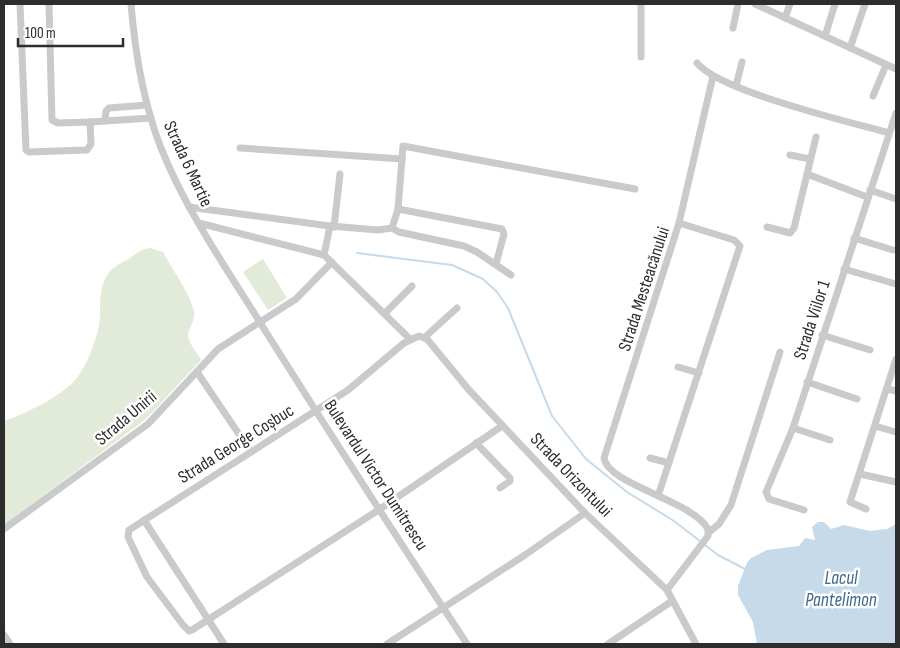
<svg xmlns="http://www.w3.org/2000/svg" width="900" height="648" viewBox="0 0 900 648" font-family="'Sofia Sans Condensed',sans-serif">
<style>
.green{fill:#e2eada}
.water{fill:#c7dae9}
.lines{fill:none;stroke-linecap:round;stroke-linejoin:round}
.stream{stroke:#c7dae9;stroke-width:2}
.minor{stroke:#cacaca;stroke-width:7}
.labels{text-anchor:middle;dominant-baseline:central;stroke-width:5;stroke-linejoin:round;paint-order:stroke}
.street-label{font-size:18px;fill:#2d2d2d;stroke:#fff}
.water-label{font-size:19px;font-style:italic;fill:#3e688b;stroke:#fff}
</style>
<rect width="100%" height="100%" fill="#fff"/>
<g class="green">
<path d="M150,248L163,252C173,271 188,290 194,311C196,321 188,327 188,336C189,345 198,352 201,360L146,419L4,525V421C25,414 62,396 76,379C87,365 95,343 99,326C102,308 97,289 108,274C113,266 122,263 130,258C137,253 141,249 150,248Z"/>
<path d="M263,259L287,298L268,310L243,272Z"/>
</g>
<path class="water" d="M818,522H824L831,529L844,525L870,531L887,529L896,524V644H757L753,622L738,595V586L747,563L751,558L767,550L799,546L805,538L815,540L812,527Z"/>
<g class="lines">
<path class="stream" d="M357,253L452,265L483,279L497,292L508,308L552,416L586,459L627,492L674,521L718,555L745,569"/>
<g class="minor">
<path d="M20,4L26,150L29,152L87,150L91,144L90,122L58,123L52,120L49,4"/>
<path d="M131,4C135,53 143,102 161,148C187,213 229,272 266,332C332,437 399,541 467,644"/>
<path d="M755,4L896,69"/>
<path d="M785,18L790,4"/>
<path d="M733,28L738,4"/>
<path d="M825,36L835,4"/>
<path d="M850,48L865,4"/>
<path d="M641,57V4"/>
<path d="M697,63C719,91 850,122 889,133"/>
<path d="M736,86L742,62"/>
<path d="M873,96L886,65"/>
<path d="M105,121L106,111L109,108L147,105"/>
<path d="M90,122L151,118"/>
<path d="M240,148L402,159"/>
<path d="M790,155L810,159"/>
<path d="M807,174L867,197"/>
<path d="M870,190L896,199"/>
<path d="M189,207L330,226L378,230L392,228L399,232L464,246L477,252L511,275"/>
<path d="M398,209L502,229L504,234L496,264"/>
<path d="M199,223L324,255L410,339"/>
<path d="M334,227L340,174"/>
<path d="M767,227L790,233L794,228L816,137"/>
<path d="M392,228L398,209L403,146L635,189"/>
<path d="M854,238L893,250"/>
<path d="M324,255L330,226"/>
<path d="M844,269L896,284"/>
<path d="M385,313L412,286"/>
<path d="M822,335L870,350"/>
<path d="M425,337L457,308"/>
<path d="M678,367L699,373"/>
<path d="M197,372L251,452"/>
<path d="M807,382L857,399"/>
<path d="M887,389L896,391"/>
<path d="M502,426L380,509L192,630L189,631L183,625L147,577L128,537L129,530L348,390L404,343L419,336L427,339L469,390L585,513L667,590L696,644"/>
<path d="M875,426L896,432"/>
<path d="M793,428L830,440"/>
<path d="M476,443L510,478V481L500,488"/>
<path d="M650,458L669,463"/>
<path d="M860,474L896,482"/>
<path d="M658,496L740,246L734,240L679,223"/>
<path d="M866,509L850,502L896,359"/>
<path d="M804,510L769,499L766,492L793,428L896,113"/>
<path d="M144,520L224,644"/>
<path d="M4,529L148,424L218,349L296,299L332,262"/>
<path d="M709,532L719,524L731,505L780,352"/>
<path d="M667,590L708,536V529C692,500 608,485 604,458L679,223L713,76"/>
<path d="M4,635L10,644"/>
<path d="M387,644L525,555L585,513"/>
<path d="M608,644L672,601"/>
</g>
</g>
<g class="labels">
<g class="street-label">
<text transform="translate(188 164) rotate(65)">Strada 6 Martie</text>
<text transform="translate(644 289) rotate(-72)">Strada Mesteacănului</text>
<text transform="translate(812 320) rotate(-72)">Strada Viilor 1</text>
<text transform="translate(126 418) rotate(-40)">Strada Unirii</text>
<text transform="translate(236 444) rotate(-32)">Strada George Coșbuc</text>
<text transform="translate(376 475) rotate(57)">Bulevardul Victor Dumitrescu</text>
<text transform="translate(571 475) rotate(46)">Strada Orizontului</text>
</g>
<g class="water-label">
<text x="841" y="578">Lacul<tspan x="841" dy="22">Pantelimon</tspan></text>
</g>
</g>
<rect width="900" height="648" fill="none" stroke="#2d2d2d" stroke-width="10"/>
<path d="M18 38v8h105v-8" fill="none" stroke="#2d2d2d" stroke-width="2.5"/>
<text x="25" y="38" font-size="15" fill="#2d2d2d" stroke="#ffffff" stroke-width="4" paint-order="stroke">100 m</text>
</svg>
